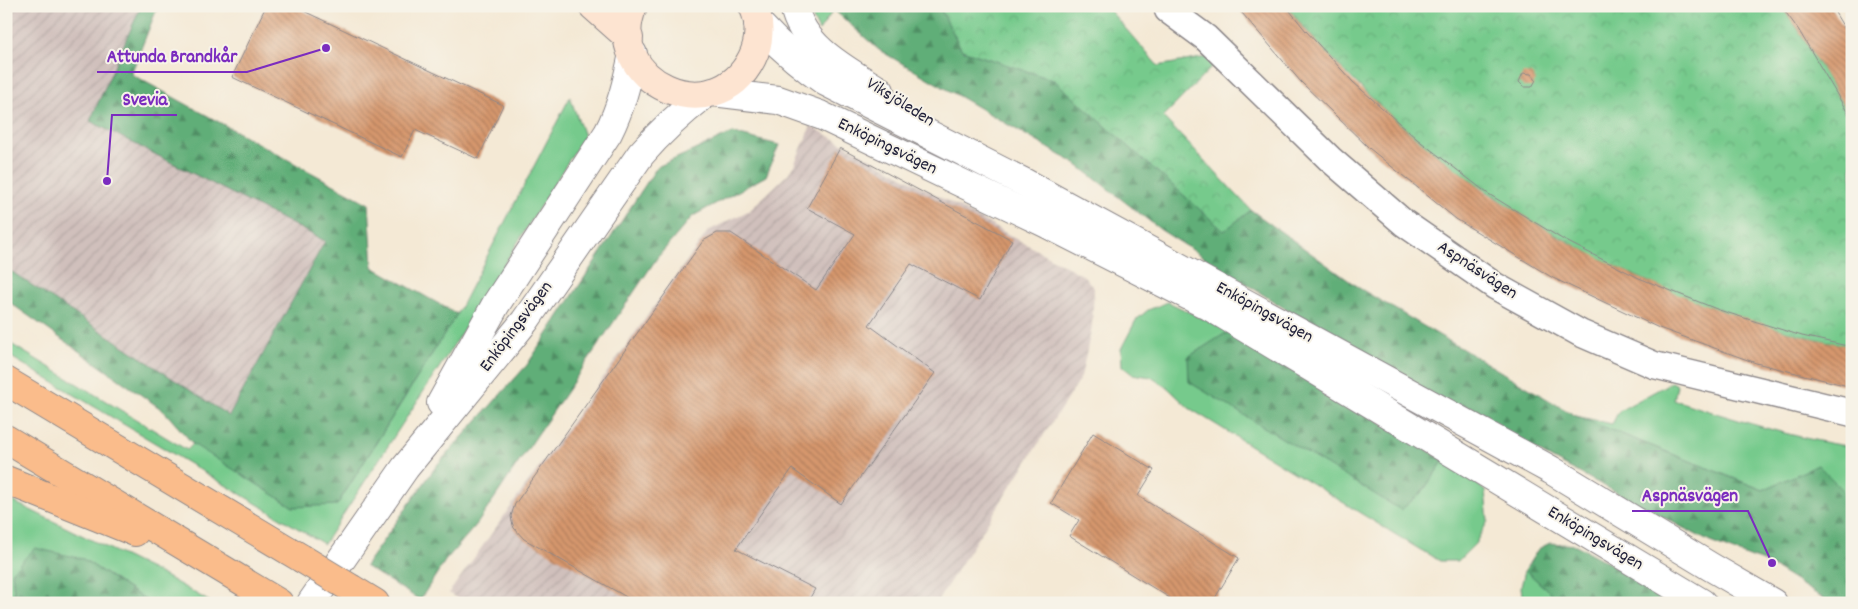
<svg xmlns="http://www.w3.org/2000/svg" width="1858" height="609" viewBox="0 0 1858 609" font-family="Dekko,sans-serif">
<style>
.industrial{fill:url(#industrial-furrows)}
.grass{fill:#76ca8c;stroke:#4c7664}
.forest{fill:url(#forest-firs);stroke:#41685a}
.park{fill:url(#park-crowns);stroke:#4c7664}
.building{fill:url(#building-back-hatch)}
.lines{fill:none;stroke-linecap:round;stroke-linejoin:round}
.minor-casing{stroke:#8b8688;stroke-width:29}
.tertiary-casing{stroke:#8b8688;stroke-width:30}
.secondary-casing{stroke:#8b8688;stroke-width:30}
.motorway-casing{stroke:#8b8688;stroke-width:30}
.minor{stroke:#fff;stroke-width:26}
.tertiary{stroke:#fff;stroke-width:28}
.secondary{stroke:#fde4d1;stroke-width:28}
.motorway{stroke:#fabc8b;stroke-width:28}
.motorway-bridge-casing{stroke:#8b8688;stroke-width:30;stroke-linecap:butt}
.motorway-bridge{stroke:#fabc8b;stroke-width:28}
.labels{text-anchor:middle;dominant-baseline:central;stroke-width:4;stroke-linejoin:round;paint-order:stroke}
.street-label{font-size:18px;fill:#22223b;stroke:#f7f3e8}
.leader{fill:none;stroke:#7b2cbf;stroke-width:2}
.callout-dot{fill:#7b2cbf;stroke:#f7f3e8;stroke-width:2}
.callout-label{font-size:19px;text-anchor:middle;font-weight:bold;fill:#7b2cbf;stroke:#f7f3e8;stroke-width:4;stroke-linejoin:round;paint-order:stroke}
</style>
<defs>
<pattern id="industrial-furrows" width="10" height="10" patternUnits="userSpaceOnUse" patternTransform="scale(1.25)"><rect width="10" height="10" fill="#d0c0bc"/><path d="M-1 1l2-2M0 10L10 0M9 11l2-2" fill="none" stroke="#b2a5a2"/></pattern>
<pattern id="forest-firs" width="22" height="20" patternUnits="userSpaceOnUse" patternTransform="scale(1.25)"><rect width="22" height="20" fill="#60ae78"/><path d="M5 1l3.5 6h-7zM16 11l3.5 6h-7z" fill="#4f8d64"/></pattern>
<pattern id="park-crowns" width="20" height="18" patternUnits="userSpaceOnUse" patternTransform="scale(1.25)"><rect width="20" height="18" fill="#76ca8c"/><path d="M2 6a3 3 0 1 1 6 0M12 15a3 3 0 1 1 6 0" fill="none" stroke="#66ad7a"/></pattern>
<pattern id="building-back-hatch" width="6" height="6" patternUnits="userSpaceOnUse" patternTransform="scale(1.25)"><rect width="6" height="6" fill="#d6976d"/><path d="M-1 5l2 2M0 0l6 6M5-1l2 2" fill="none" stroke="#ad7b5b"/></pattern>
</defs>
<rect width="100%" height="100%" fill="#f7f3e8"/>
<filter id="ink" filterUnits="userSpaceOnUse"><feTurbulence type="fractalNoise" baseFrequency=".02" numOctaves="2"/><feDisplacementMap in="SourceGraphic" scale="10" xChannelSelector="R" yChannelSelector="G"/><feConvolveMatrix kernelMatrix="1 2 1 2 8 2 1 2 1" color-interpolation-filters="sRGB"/></filter>
<filter id="wash" filterUnits="userSpaceOnUse"><feTurbulence type="fractalNoise" baseFrequency=".0096" numOctaves="4" result="noise"/><feDisplacementMap in="SourceGraphic" scale="20" xChannelSelector="R" yChannelSelector="G"/><feGaussianBlur stdDeviation="1.12" result="paint"/><feColorMatrix in="noise" values="0 0 0 0 0 0 0 0 0 0 0 0 0 0 0 0 0 1.4 0 .05"/><feComposite in="paint" operator="in"/></filter>
<g filter="url(#wash)">
<rect width="100%" height="100%" fill="#f4e9d5"/>
<g class="industrial">
<path d="M6,6H141L91,121L325,240L229,417L6,268Z"/>
<path d="M811,126L1084,276L1094,288L1092,326L1081,377L936,603H466L449,593L708,231L750,210L792,170Z"/>
</g>
<g class="grass">
<path d="M807,6H836L819,31Z"/>
<path d="M570,97L584,136L450,351L324,544L6,354V341L187,450L193,444L337,505L457,314Z"/>
<path d="M1168,302L1229,331L1423,491L1444,460L1467,474L1485,491L1488,521L1475,544L1458,561H1440L1419,549L1189,408L1169,389L1151,377L1132,374L1122,366L1121,349L1136,320L1148,310Z"/>
<path d="M1672,382L1677,385L1674,400C1732,418 1791,438 1852,447V499L1818,466L1763,490L1576,416L1612,424L1619,411Z"/>
<path d="M6,498L165,576L212,603H150L83,559L12,571L15,603H6Z"/>
<path d="M1525,570L1562,603H1523L1521,587Z"/>
</g>
<g class="forest">
<path d="M141,6H158L131,74L369,204L373,267L457,314L337,505L293,507L193,444L164,411L6,300V268L229,416L325,241L90,121Z"/>
<path d="M836,6H939L962,50L1054,80L1224,231L1251,210L1359,288L1576,416L1763,490L1818,465L1852,499V603H1831L1768,564L1710,542L1371,363L1161,230L1076,164L879,50L834,10Z"/>
<path d="M732,133L779,145L766,176L693,216L657,258L477,524L445,561L420,600L365,566L437,465L527,365L657,167Z"/>
<path d="M1229,331L1444,460L1423,491L1401,510L1189,382L1188,357Z"/>
<path d="M1550,543L1576,545L1645,583L1668,603H1562L1525,570L1538,549Z"/>
<path d="M35,548L83,559L150,603H15L12,571Z"/>
</g>
<g class="park">
<path d="M939,6H1106L1158,66L1207,57L1213,66L1163,117L1251,210L1224,231L1054,80L962,50Z"/>
<path d="M1286,6H1781L1798,29L1852,120V347C1629,301 1430,182 1286,6Z"/>
</g>
<g id="blocks">
<g class="building">
<path d="M266,6H293L503,105L478,159L415,130L402,157L232,77Z"/>
<path d="M1236,6H1286L1306,31L1353,82L1417,139L1487,193L1562,239L1639,278L1719,310L1802,336L1852,347V387L1756,363L1659,328L1553,278L1456,219L1369,148L1301,82Z"/>
<path d="M1781,6H1831L1852,41V120L1798,29Z"/>
<path d="M1523,73L1531,74L1536,80L1532,87H1524L1519,82Z"/>
<path d="M840,148L1012,240L980,300L911,264L869,325L935,373L841,504L792,469L736,549L815,589L807,603H637L524,539L514,528L512,522L511,516L515,504L703,241L717,233H731L816,290L855,234L807,208Z"/>
<path d="M1093,433L1154,470L1138,496L1239,558L1212,603H1178L1069,536L1079,520L1051,503Z"/>
</g>
</g>
</g>
<g filter="url(#ink)">
<use href="#blocks" fill-opacity="0" stroke="#8b8688" stroke-width="1"/>
<g class="lines">
<g class="minor-casing">
<path id="minor" d="M1168,10L1206,38L1330,159L1404,223L1495,286L1580,333L1654,365L1852,413"/>
</g>
<g class="tertiary-casing">
<g id="tertiary">
<path d="M794,6C802,48 847,70 880,91"/>
<path d="M758,23C780,47 799,64 826,82L1025,183L1551,470L1711,567L1773,603"/>
<path d="M713,92L778,100L820,115L1045,223L1209,306L1702,603"/>
<path d="M441,403L496,304L608,133C621,108 627,82 633,54"/>
<path d="M311,603L405,468L525,321L641,154C660,132 681,113 704,95"/>
</g>
</g>
<g class="secondary-casing">
<g id="secondary">
<path d="M593,6L629,38"/>
<path d="M633,6C601,81 715,133 752,58C760,42 761,22 753,6"/>
</g>
</g>
<g class="motorway-casing">
<g id="motorway">
<path d="M6,381L301,558"/>
<path d="M6,439L279,603"/>
<path d="M6,480L135,532"/>
<path d="M352,589L375,603"/>
</g>
</g>
<use href="#minor" class="minor"/>
<use href="#tertiary" class="tertiary"/>
<use href="#secondary" class="secondary"/>
<use href="#motorway" class="motorway"/>
<g class="motorway-bridge-casing">
<path id="motorway-bridge" d="M301,558L352,589"/>
</g>
<use href="#motorway-bridge" class="motorway-bridge"/>
</g>
</g>
<g class="labels">
<g class="street-label">
<text transform="translate(900 103) rotate(32)">Viksjöleden</text>
<text transform="translate(887 147) rotate(26)">Enköpingsvägen</text>
<text transform="translate(1477 271) rotate(33)">Aspnäsvägen</text>
<text transform="translate(1264 313) rotate(29)">Enköpingsvägen</text>
<text transform="translate(517 327) rotate(-53)">Enköpingsvägen</text>
<text transform="translate(1595 539) rotate(31)">Enköpingsvägen</text>
</g>
</g>
<path class="leader" d="M326 48L247 72H97M107 181L112 115H177M1772 563L1748 511H1632"/>
<g class="callout-dot">
<circle cx="326" cy="48" r="5"/>
<circle cx="107" cy="181" r="5"/>
<circle cx="1772" cy="563" r="5"/>
</g>
<g class="callout-label">
<text x="172" y="62">Attunda Brandkår</text>
<text x="145" y="105">Svevia</text>
<text x="1690" y="501">Aspnäsvägen</text>
</g>
<rect width="1858" height="609" fill="none" stroke="#f7f3e8" stroke-width="25"/>
</svg>
